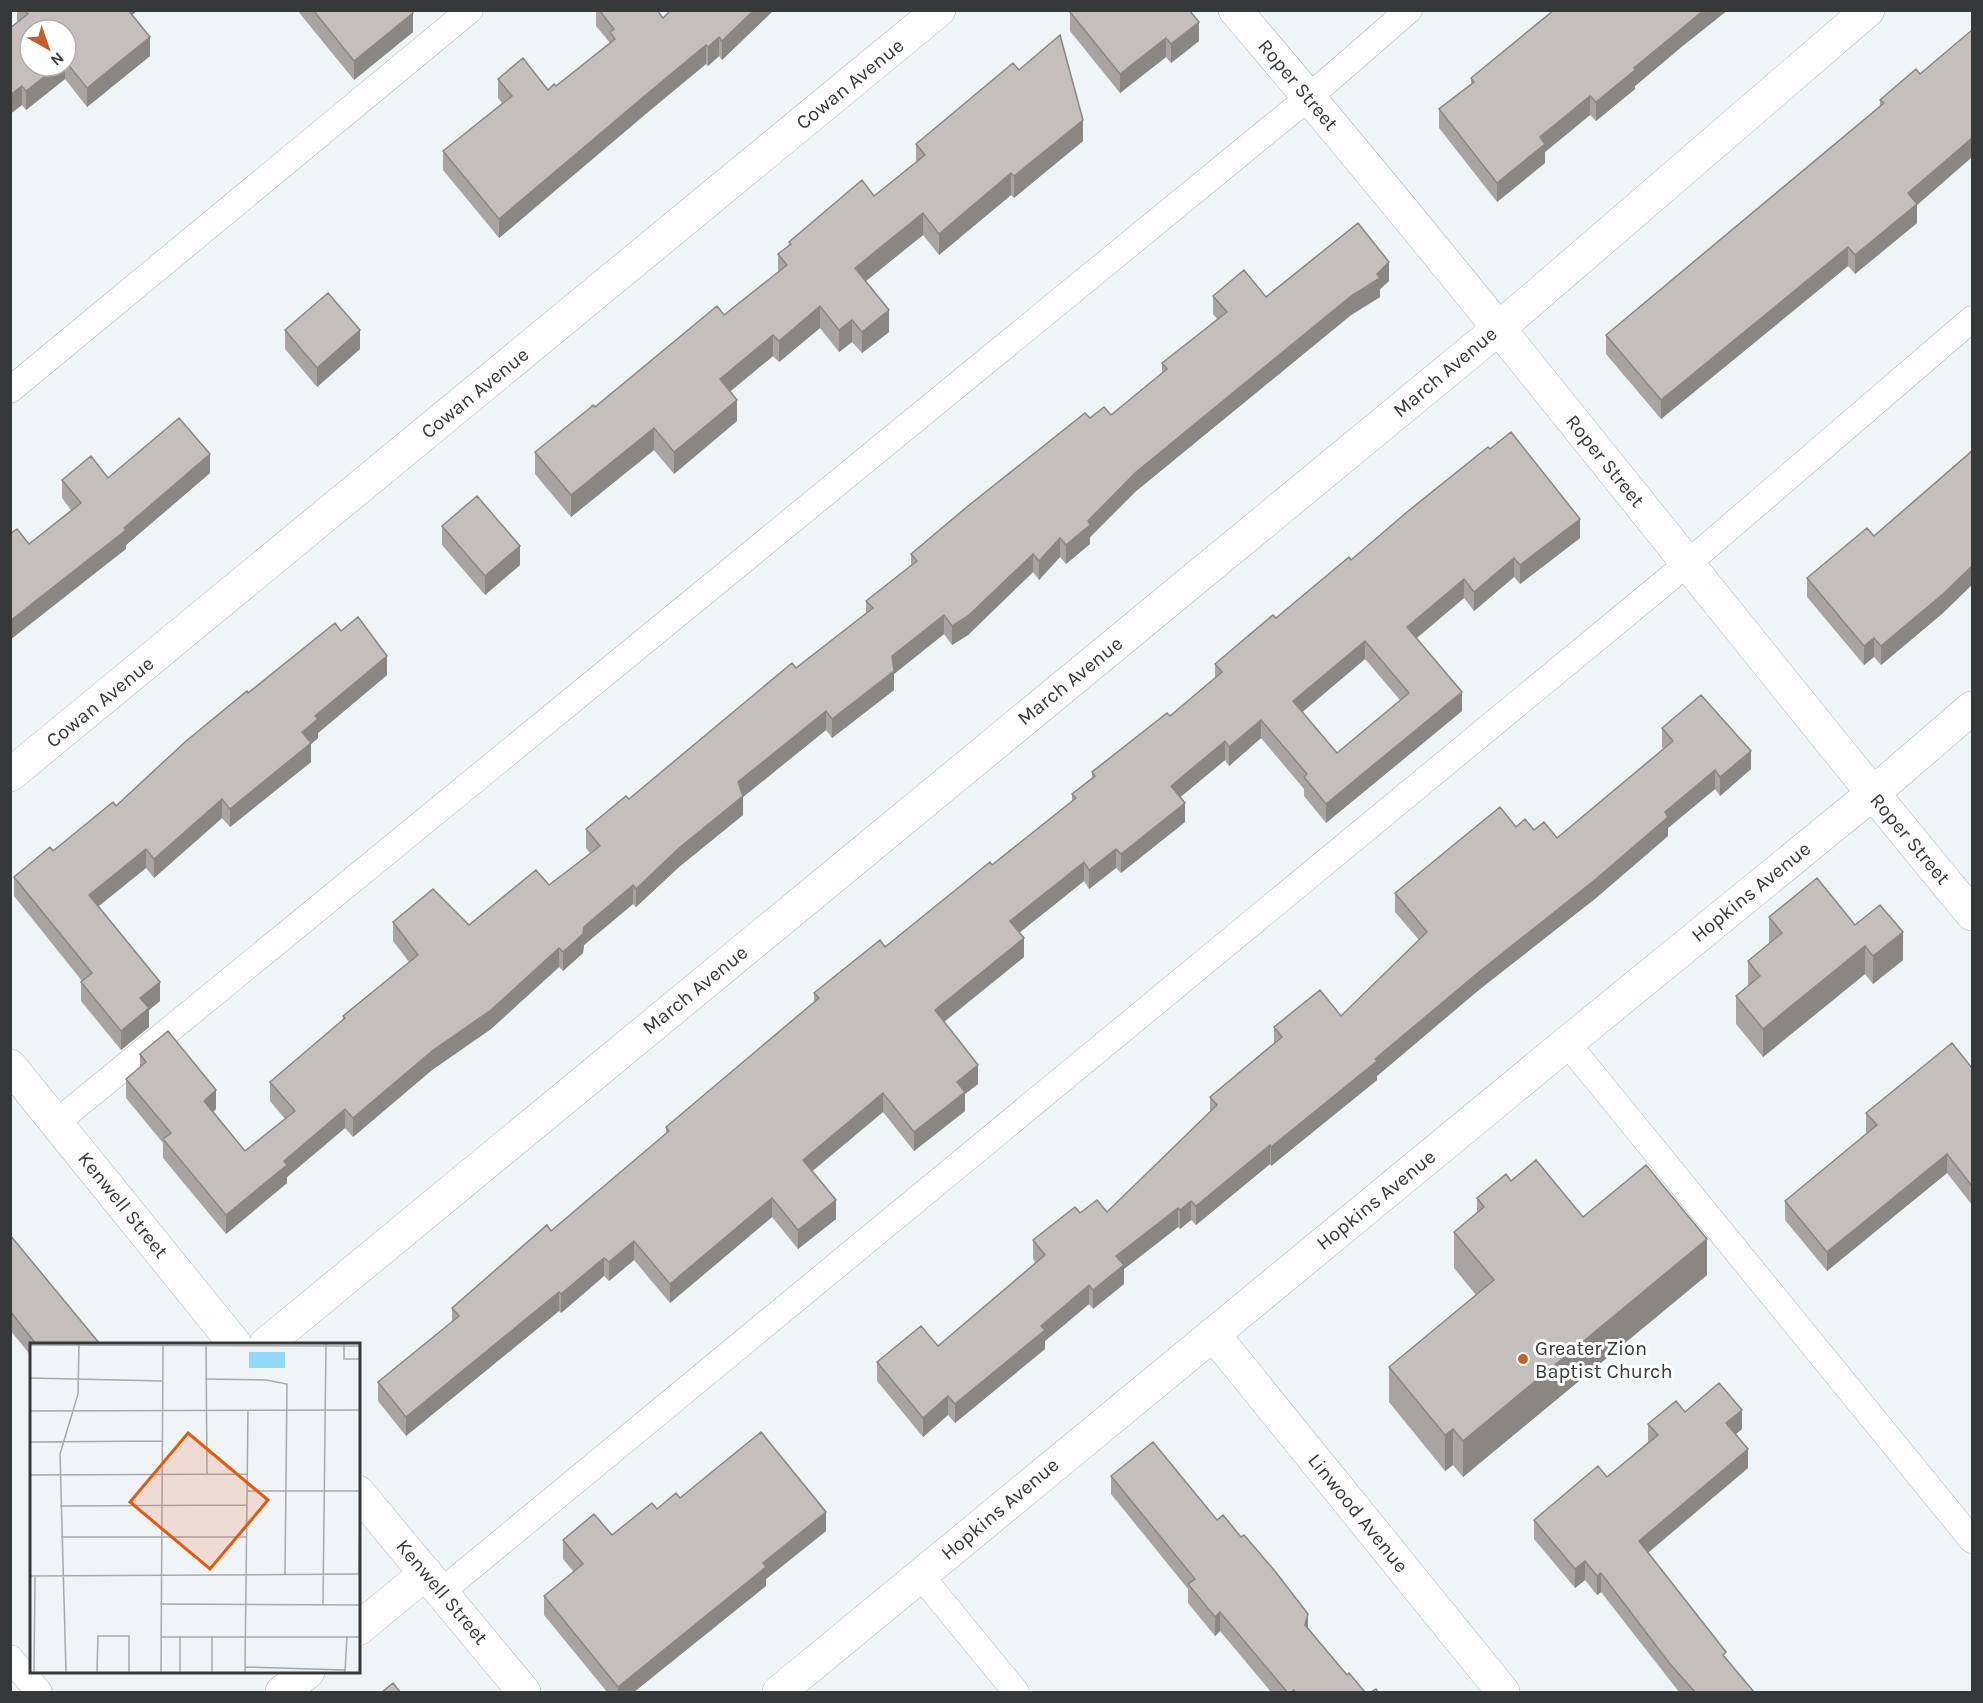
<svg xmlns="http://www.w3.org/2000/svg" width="1983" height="1703" font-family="Karla,sans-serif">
<rect width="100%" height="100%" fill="#eff4f7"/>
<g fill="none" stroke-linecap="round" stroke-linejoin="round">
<defs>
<path id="service" d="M10,390L470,10
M1567,1043L1972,1540
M57,1122L1309,97L1409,10
M921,1576L1016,1692
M442,1591L1688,563L1972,319
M10,1658L39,1692"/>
<path id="minor" d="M1235,10C1488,306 1724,615 1972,914
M10,775L939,10
M10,1066L235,1344
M1213,1334L1503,1692
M266,1344L1498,329L1868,10
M358,1492L524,1692
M358,1629L426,1573
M282,1692L308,1672
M779,1692L1567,1043L1872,794L1972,708"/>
</defs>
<use href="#service" stroke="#afb4b7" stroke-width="27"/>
<use href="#minor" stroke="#afb4b7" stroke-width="34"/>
<use href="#service" stroke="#fff" stroke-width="26"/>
<use href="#minor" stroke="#fff" stroke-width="33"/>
</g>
<path fill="#a9a4a3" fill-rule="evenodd" d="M17,10H138L132,15L150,56L87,107L65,79L26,110L22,105L10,114V28L18,22L17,21ZM66,30V66H30Z
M297,10H412L413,32L354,80Z
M596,10H657L663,18L774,10L722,60L719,56L708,66L706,64L654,107L499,238L443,170V151L502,103L498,98V79L548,90L556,86L610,43L596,26Z
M1070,12L1199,41L1171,63L1166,57L1120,93L1070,31Z
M1972,16V157L1917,205V223L1855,274L1848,266L1661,419L1606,354V335L1880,106V100L1920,74L1972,30Z
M1679,49L1635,86V89L1596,121L1590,115L1545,152V163L1497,202L1439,128V109L1471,84V78Z
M1083,141L1014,198L1011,195L939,255L923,235L865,281L889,332L862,353L852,342L839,352L820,328L779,362L773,356L730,391L737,421L674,474L654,450L571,517L535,474V452L595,407L724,315L778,272V254L789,245V242L874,196L916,162V144Z
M1389,281L1380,289V297L1351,315L1135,492L1090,537V544L1066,564L1060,557L1039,580L1033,572L968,635L952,645L944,634L894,674V690L832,738L826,730L743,797V815L679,867L636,907L633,904L584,945L583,953L563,971L559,967L491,1029L432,1070L353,1137L345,1128L287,1177V1183L226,1234L163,1158V1143L126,1098V1079L140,1067V1054L216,1109L213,1112L245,1151L285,1119L270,1101V1082L343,1020V1016L409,962L393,941V922L469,925L549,885L590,853L586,848V829L629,799L866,613V601L911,565V554L1090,418L1111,415L1162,373V363L1217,319L1213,314V296L1266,297Z
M285,330L360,349L317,387L285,349Z
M210,473L126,545V549L29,544L71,510L62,498V480Z
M442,526L520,565L485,595L442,545Z
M1874,536L1943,613L1881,665L1874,657L1864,665L1807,597V578Z
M1580,538L1520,584L1514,577L1474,611L1464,598L1417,638L1462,711L1326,823L1304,796V789L1261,738L1229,766L1225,760L1180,797L1185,822L1121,873L1116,868L1089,889L1084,881L1019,933L1024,957L944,1022L978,1084L965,1094V1111L914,1151L883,1112L812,1171L836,1219L798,1249L772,1217L670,1303L634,1260L609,1281L604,1276L561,1313L559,1311L406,1436L378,1401V1382L452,1322V1308L551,1231L666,1134V1127L814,1002V993L885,947L992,865L1072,801V794L1092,778V772L1170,716L1215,678V664L1276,618L1351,560ZM1365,659L1400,700L1337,753L1302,712Z
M341,631L387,675L318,733V738L311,744V762L230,827L222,818L154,878L146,868L98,906L160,1001L149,1010V1027L121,1050L81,1001V982L82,981L14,896V877L116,806L248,693Z
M1662,728L1751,769L1720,796L1715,789L1668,828V836L1596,898L1480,989L1377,1076V1080L1271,1166L1270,1164L1196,1225L1191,1220L1180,1229L1178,1227L1124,1269V1284L1093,1309L1089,1304L1045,1341V1349L955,1423L948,1415L923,1437L877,1381V1362L938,1346L1036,1263L1033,1259V1240L1080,1213L1107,1212L1210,1112V1097L1274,1043V1027L1341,1016L1419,940L1395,912V893L1516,827L1534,830L1557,838L1664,749L1662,747Z
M1769,917L1855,925L1903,960L1873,984L1865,974L1763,1057L1736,1024V996L1748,986V961L1769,944Z
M1972,1068V1205L1947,1173L1827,1271L1785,1220V1201L1867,1133L1866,1132V1113Z
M1511,1181L1583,1217L1707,1275L1463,1477L1453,1465L1445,1471L1389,1402V1367L1476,1295L1454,1268V1232L1477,1213V1198Z
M10,1235L100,1344H32V1357L10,1330Z
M1685,1412L1742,1429L1735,1435L1748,1468L1648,1553L1726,1659L1754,1692H1679L1601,1592L1597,1595L1585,1580L1575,1588L1534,1539V1520L1607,1477L1648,1442V1424Z
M1111,1476L1217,1520L1347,1675L1365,1692H1271L1220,1631L1215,1636L1188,1603V1589L1111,1494Z
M680,1498L826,1531L766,1579V1586L634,1692H607L544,1615V1596L574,1572L563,1559V1540L612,1535Z"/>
<path fill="#898684" d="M123,10H138L123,22Z
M754,10H774L722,60V41Z
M1704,10H1728L1679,49L1635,86V89L1596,121V102L1634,68Z
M413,13V32L354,80V61Z
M1199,22V41L1171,63V44Z
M150,37V56L87,107V88Z
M719,37V56L708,66V47Z
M1166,38V57L1120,93V74Z
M706,45V64L654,107L499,238V219L654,88Z
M58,66H65V79L26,110V91Z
M22,86V105L10,114V95Z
M1590,96V115L1545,152V163L1497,202V183L1540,137Z
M1083,120V141L1014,198V176Z
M1972,138V157L1917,205V223L1855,274V255L1908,193Z
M1011,173V195L939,255V234Z
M923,213V235L855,290V268Z
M1848,247V266L1661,419V400Z
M1389,262V281L1380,289V297L1351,315L1135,492L1090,537V544L1066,564V545L1088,521L1135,473L1377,274Z
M820,306V328L779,362V341Z
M889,310V332L862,353V332Z
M852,320V342L839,352V330Z
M360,330V349L317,387V368Z
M773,335V356L720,400V379Z
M737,400V421L674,474V452Z
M654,428V450L571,517V495Z
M210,454V473L126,545V549L10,640V621L124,528Z
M1580,519V538L1520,584V565Z
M1060,538V557L1039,580V561Z
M520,546V565L485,595V576Z
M1033,554V572L968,635L952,645V626Z
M1514,558V577L1474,611V592Z
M1972,566V585L1943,613L1881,665V646Z
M1464,579V598L1407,646V627Z
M944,615V634L894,674V690L832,738V719L892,656Z
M1874,638V657L1864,665V646Z
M1365,641V659L1293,720V701Z
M387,656V675L318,733V738L311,744V762L230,827V809L302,732L315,716Z
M1462,692V711L1326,823V804Z
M826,711V730L743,797V815L679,867L636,907V889L738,782Z
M1261,720V738L1229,766V747Z
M1225,741V760L1171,805V786Z
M1751,751V769L1720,796V777Z
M1715,770V789L1668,828V836L1596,898L1480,989L1377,1076V1080L1271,1166V1147Z
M222,799V818L154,878V859Z
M1185,803V822L1121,873V854Z
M146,849V868L89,914V895Z
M1116,849V868L1089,889V870Z
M1084,862V881L1010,940V921Z
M633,885V904L584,945L583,953L563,971V952L584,927Z
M1903,932V960L1873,984V956Z
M1024,938V957L935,1029V1010Z
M1865,946V974L1763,1057V1029Z
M559,948V967L491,1029L432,1070L353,1137V1118L432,1051Z
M160,982V1001L149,1010V1027L121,1050V1031L140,998Z
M978,1065V1084L965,1094V1111L914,1151V1132L957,1082Z
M216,1090V1109L204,1120V1101Z
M883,1093V1112L803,1179V1160Z
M345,1109V1128L287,1177V1183L226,1234V1215L284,1161Z
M1270,1145V1164L1196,1225V1206Z
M1947,1154V1173L1827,1271V1252Z
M772,1198V1217L670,1303V1284Z
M836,1200V1219L798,1249V1230Z
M1191,1201V1220L1180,1229V1210Z
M1178,1208V1227L1124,1269V1284L1093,1309V1290L1116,1256Z
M1707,1239V1275L1463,1477V1441Z
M634,1241V1260L609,1281V1262Z
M604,1258V1276L561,1313V1294Z
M1089,1285V1304L1045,1341V1349L955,1423V1404L1041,1326Z
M559,1292V1311L406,1436V1417Z
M948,1396V1415L923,1437V1418Z
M1742,1410V1429L1726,1442V1423Z
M1453,1429V1465L1445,1471V1435Z
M1748,1449V1468L1639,1560V1541Z
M826,1512V1531L766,1579V1586L634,1692H618V1687L763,1563Z
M1585,1561V1580L1575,1588V1569Z
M1601,1573V1592L1597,1595V1576Z
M1220,1612V1631L1215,1636V1617Z
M1308,1614V1633L1305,1625Z"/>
<path fill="#c4bfbd" stroke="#898684" stroke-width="1.5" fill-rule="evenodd" d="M24,10H128L150,37L87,88L66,62V30H30V66H58L26,91L22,86L10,95V28L28,14Z
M313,10H412L413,13L354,61Z
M599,10H657L663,18L671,10H754L722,41L719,37L708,47L706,45L654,88L499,219L443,151L512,96L498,79L523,58L548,90L554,84L556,86L615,39L610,32L614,29Z
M1072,10H1189L1199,22L1171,44L1166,38L1120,74L1070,12Z
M1554,10H1704L1634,68L1635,70L1596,102L1590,96L1540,137L1545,144L1497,183L1439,109L1474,82L1471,78Z
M1972,30V138L1908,193L1917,204L1855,255L1848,247L1661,400L1606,335L1884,103L1880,100L1916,69L1920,74Z
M1060,35L1083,120L1014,176L1011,173L939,234L923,213L855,268L889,310L862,332L852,320L839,330L820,306L779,341L773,335L720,379L737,400L674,452L654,428L571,495L535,452L590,408L593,405L595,407L717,306L724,315L787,265L778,254L791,244L789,242L862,180L874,196L925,155L916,144L1013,63L1019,70Z
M1358,223L1389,262L1377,274L1380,278L1351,296L1135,473L1088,521L1090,525L1066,545L1060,538L1039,561L1033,554L968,616L952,626L944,615L892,656L894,671L832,719L826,711L738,782L743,796L679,848L636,889L633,885L584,927L583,934L563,952L559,948L491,1010L432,1051L353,1118L345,1109L284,1161L287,1165L226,1215L163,1139L171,1133L126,1079L146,1062L140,1054L168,1031L216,1090L204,1101L245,1151L295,1111L270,1082L345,1018L343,1016L418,955L393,922L433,889L469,925L536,870L549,885L600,846L586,829L626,796L629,799L792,663L796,668L873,608L866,601L917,561L911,554L968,506L1085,413L1090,418L1104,407L1111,415L1167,369L1162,363L1227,312L1213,296L1244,270L1266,297Z
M328,293L360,330L317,368L285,330Z
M179,418L210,454L124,528L126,530L10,621V534L17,529L29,544L81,503L62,480L91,456L108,478Z
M1511,432L1580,519L1520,565L1514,558L1474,592L1464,579L1407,627L1462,692L1326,804L1304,777L1307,774L1261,720L1229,747L1225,741L1171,786L1185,803L1121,854L1116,849L1089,870L1084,862L1010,921L1024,938L935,1010L978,1065L957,1082L965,1092L914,1132L883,1093L803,1160L836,1200L798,1230L772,1198L670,1284L634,1241L609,1262L604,1258L561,1294L559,1292L406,1417L378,1382L459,1316L452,1308L547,1225L551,1231L669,1131L666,1127L819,998L814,993L880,940L885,947L990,862L992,865L1076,798L1072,794L1095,776L1092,772L1167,713L1170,716L1222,672L1215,664L1273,615L1276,618L1349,557L1351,560L1407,512L1488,447L1490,449ZM1365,641L1409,693L1337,753L1293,701Z
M1972,451V566L1943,594L1881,646L1874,638L1864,646L1807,578L1867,528L1874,536Z
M477,496L520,546L485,576L442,526Z
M358,617L387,656L315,716L318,719L302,732L311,743L230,809L222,799L154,859L146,849L89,895L160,982L140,998L149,1008L121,1031L81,982L92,973L14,877L50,847L53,851L113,802L116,806L185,742L247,691L248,693L335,623L341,631Z
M1701,695L1751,751L1720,777L1715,770L1665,812L1668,817L1596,879L1480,971L1375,1059L1377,1061L1271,1147L1270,1145L1196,1206L1191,1201L1180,1210L1178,1208L1116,1256L1124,1265L1093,1290L1089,1285L1041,1326L1045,1330L955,1404L948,1396L923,1418L877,1362L921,1326L938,1346L1045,1255L1033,1240L1075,1207L1080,1213L1097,1200L1107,1212L1217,1105L1210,1097L1282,1037L1274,1027L1320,990L1341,1016L1427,932L1395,893L1500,807L1516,827L1525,819L1534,830L1544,822L1557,838L1673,741L1662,728Z
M1817,878L1855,925L1880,905L1903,932L1873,956L1865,946L1763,1029L1736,996L1760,976L1748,961L1782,933L1769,917Z
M1952,1043L1972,1068V1186L1947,1154L1827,1252L1785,1201L1877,1125L1866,1113Z
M1536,1160L1583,1217L1646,1165L1707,1239L1463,1441L1453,1429L1445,1435L1389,1367L1494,1280L1454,1232L1484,1207L1477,1198L1506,1174L1511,1181Z
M10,1235L100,1344H36L10,1311Z
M1719,1383L1742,1410L1726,1423L1748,1449L1639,1541L1726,1652L1723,1655L1754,1692H1695L1670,1664L1601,1573L1597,1576L1585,1561L1575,1569L1534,1520L1598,1466L1607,1477L1658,1435L1648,1424L1676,1401L1685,1412Z
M761,1432L826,1512L763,1563L766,1567L618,1687L544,1596L583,1564L563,1540L594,1514L612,1535L652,1503L657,1509L676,1493L680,1498Z
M1153,1442L1217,1520L1223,1515L1241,1537L1244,1535L1274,1570L1308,1614L1305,1625L1347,1675L1349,1673L1365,1692H1295L1294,1690L1291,1692H1287L1220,1612L1215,1617L1188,1584L1195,1579L1111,1476Z
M393,1683L400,1692H382Z
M1376,1689L1378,1692H1371Z"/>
<circle fill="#c45f2b" stroke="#fff" stroke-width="2" cx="1523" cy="1359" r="6"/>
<g text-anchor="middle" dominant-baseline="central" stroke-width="6" stroke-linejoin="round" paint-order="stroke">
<g font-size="20" fill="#363839" stroke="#fff">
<text transform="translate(850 84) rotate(-39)">Cowan Avenue</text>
<text transform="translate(1298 85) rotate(50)">Roper Street</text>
<text transform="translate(1445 372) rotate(-40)">March Avenue</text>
<text transform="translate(475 393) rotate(-39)">Cowan Avenue</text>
<text transform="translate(1605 461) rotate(51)">Roper Street</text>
<text transform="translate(1070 681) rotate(-39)">March Avenue</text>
<text transform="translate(100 702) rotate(-39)">Cowan Avenue</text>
<text transform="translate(1910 839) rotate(50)">Roper Street</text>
<text transform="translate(1751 892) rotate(-39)">Hopkins Avenue</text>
<text transform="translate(695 990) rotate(-39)">March Avenue</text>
<text transform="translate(1376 1200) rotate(-39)">Hopkins Avenue</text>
<text transform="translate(123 1205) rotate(51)">Kenwell Street</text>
<text transform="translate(1000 1509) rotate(-40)">Hopkins Avenue</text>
<text transform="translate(1358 1513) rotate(51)">Linwood Avenue</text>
<text transform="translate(442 1592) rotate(50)">Kenwell Street</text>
</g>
<g font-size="20" fill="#363839" stroke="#fff" text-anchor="start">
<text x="1535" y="1348">Greater Zion<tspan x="1535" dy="23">Baptist Church</tspan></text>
</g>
</g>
<g transform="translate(30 1343)">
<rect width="330" height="330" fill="#eff4f7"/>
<path d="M219,9H255V25H219Z" fill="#93d7f9"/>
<path fill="none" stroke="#a5a9ab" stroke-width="1.5" d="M314,1V16H330M0,2L330,3M176,2L177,131M0,35L133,38M175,36L236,37L257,41L255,231M0,68L330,67M0,99L132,98M0,132L217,131M217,148H330M30,163L217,162M31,194H216M329,231L330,175M0,233L330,231M130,261L330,262M293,261L296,1M150,293V329M131,294H330M215,324L315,327M4,329L5,234M36,329L30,111L48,51L49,1M67,329L68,293H99V329M131,329L133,2M182,329V293M215,329L218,67M315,329L317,293"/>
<path fill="#e8590c" fill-opacity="0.15" stroke="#e8590c" stroke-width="3" d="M158,90L238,157L180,226L100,159Z"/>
<rect width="330" height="330" fill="none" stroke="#363839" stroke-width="3"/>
</g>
<rect width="1983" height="1703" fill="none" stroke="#363839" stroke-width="24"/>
<g transform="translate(48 48) rotate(140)"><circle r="28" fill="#ffffff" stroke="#afafb0" stroke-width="1.5"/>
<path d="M0-4.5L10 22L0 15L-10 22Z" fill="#c45f2b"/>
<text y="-9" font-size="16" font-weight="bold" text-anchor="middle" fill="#363839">N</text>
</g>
</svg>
